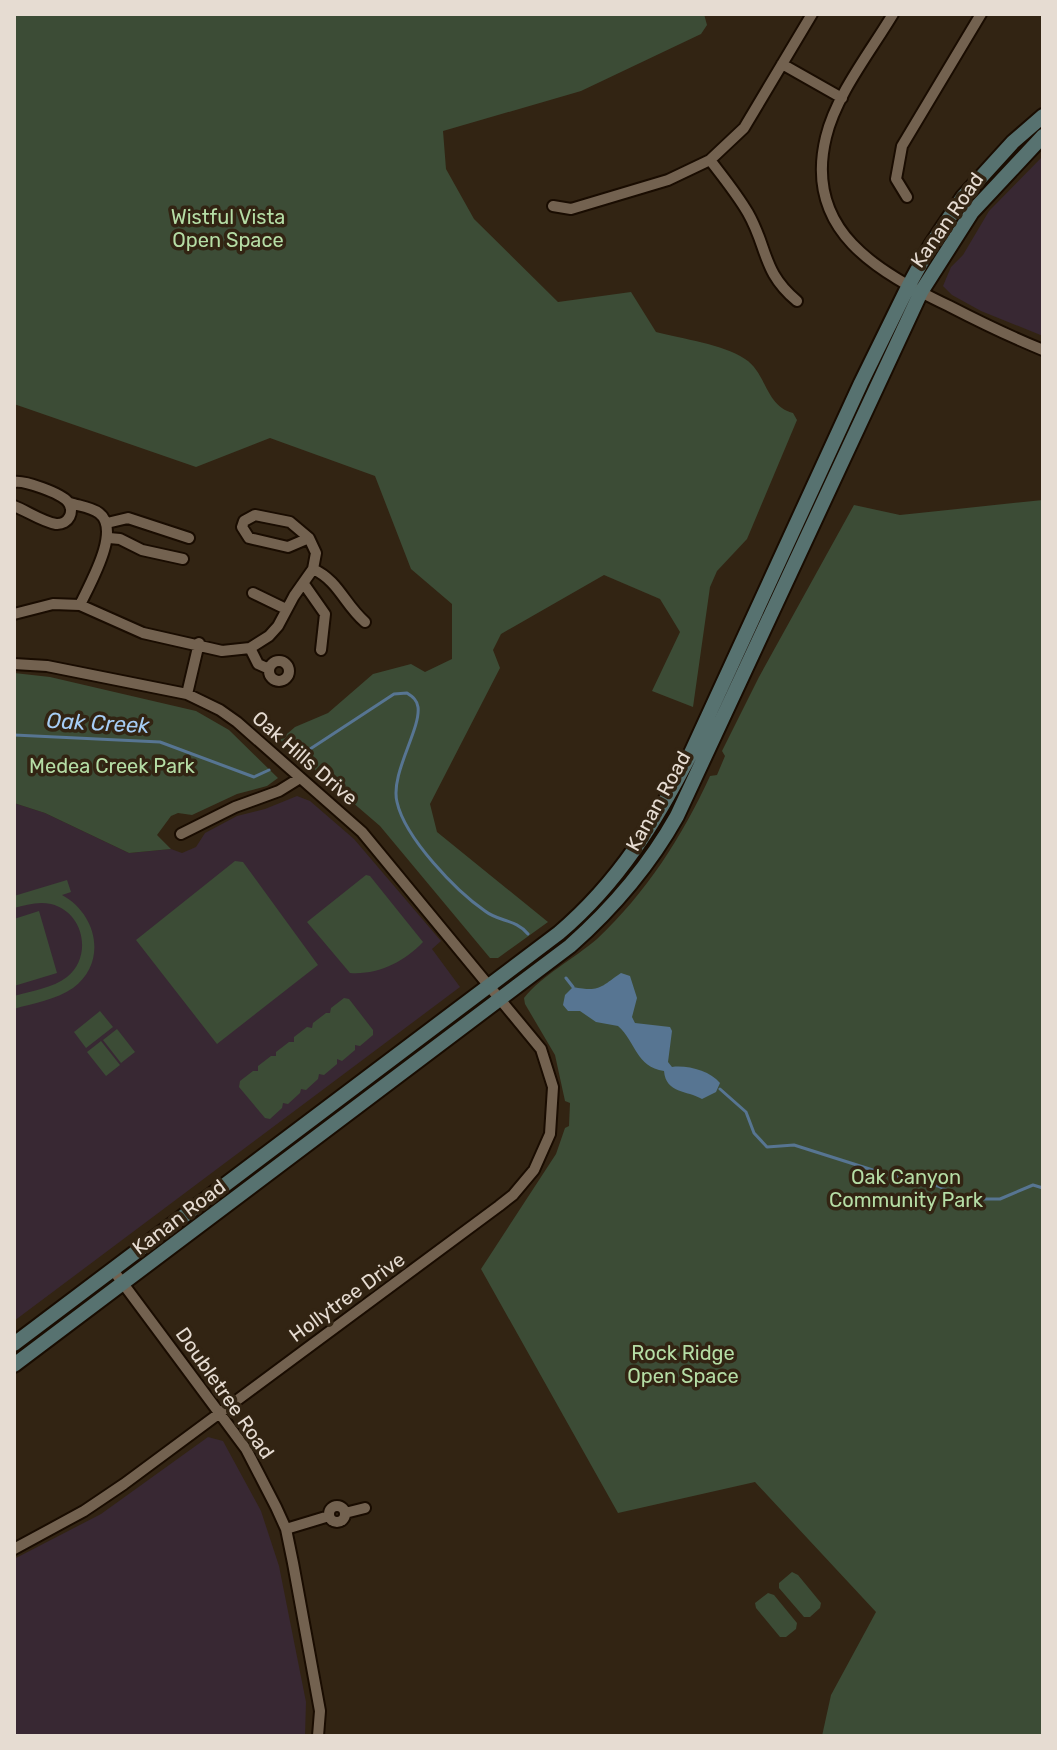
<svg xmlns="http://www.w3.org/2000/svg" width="1057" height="1750" font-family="Rubik,sans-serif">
<rect width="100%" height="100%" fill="#322413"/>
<path fill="#382833" d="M1043,156V336L981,311L952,295L943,286L951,267L963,255L989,211Z
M297,796L310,801L354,839L441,941L432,949L460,987L14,1321V803L45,813L129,853L171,849L182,853L196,847L205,833L237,816L265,809Z
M208,1437L223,1441L261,1511L279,1566L306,1702L305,1736H14V1559L101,1514Z"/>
<path fill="#3c4c36" d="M14,14H704L707,25L701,34L581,91L443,131L446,169L474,219L558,302L631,292L656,332C682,339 723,344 745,359C767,373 765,406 793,413L797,420L747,539L717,571L710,587L693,707L652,691L680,632L660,599L604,575L501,634L493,650L500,668L430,804L437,832L548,922L498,958H490L380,826L280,740L295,727L328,713L373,674L411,664L425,672L452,659V604L411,569L375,476L270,438L196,467L14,404Z
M1043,500V1736H822L831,1695L876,1612L755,1482L618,1513L481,1269L556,1154L565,1128L569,1126L570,1103L565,1101L555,1055L525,1004L524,998C541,976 575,958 597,939C646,893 682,837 710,776L717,775L725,756L722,751L759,677L854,505L900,515Z
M14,673L50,677L196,711L229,730L278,778L267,786L237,794L192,815L178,813L171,816L157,835L171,849L129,853L45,813L14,803Z
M235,861L243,862L318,965L217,1044L136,940Z
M366,875L370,876L423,942C404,962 378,975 350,973L307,922Z
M67,880L71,892L62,895C97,914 108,962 73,988C56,1000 33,1003 14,1009V996C31,991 53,988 67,977C93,956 84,912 51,904C38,901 26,905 14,908V896Z
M39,911L57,973L14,986V919Z
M344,998L349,999L373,1030V1035L360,1046L355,1045V1050L342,1061L337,1059V1064L324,1075L319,1074L318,1079L306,1090L301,1089L300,1093L288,1104L283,1103L282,1108L270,1119L265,1118L239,1087L240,1081L253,1071H258V1066L271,1056H276V1052L289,1042H294V1037L307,1027L312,1028L313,1023L326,1013H330L331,1008Z
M100,1011L113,1027L86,1048L74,1032Z
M117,1029L135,1052L121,1063L103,1040Z
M101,1041L120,1065L106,1076L87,1052Z
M792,1572L798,1575L821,1603L820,1608L810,1617H804L779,1588V1583Z
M768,1593L774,1595L797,1623L796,1629L786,1637H780L756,1608L755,1603Z"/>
<path fill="#577592" d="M621,973L630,976L637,998L632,1017L635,1023L670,1027L672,1031L668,1062L672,1067C688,1065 710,1071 720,1083L716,1092L702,1099C687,1090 666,1094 664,1071C636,1067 636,1042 618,1026L596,1022L580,1011H568L563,1005L565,995L573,987C600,992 599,988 621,973Z"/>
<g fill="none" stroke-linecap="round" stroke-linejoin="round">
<path stroke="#577592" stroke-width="3" d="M14,735L160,742L254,777L269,770
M304,753L394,694L407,693C413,697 417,700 418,707C421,729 390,774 397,802C405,838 456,891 485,911C499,922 516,919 528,934
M566,978L573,987
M720,1089L746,1112L754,1133L767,1147L794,1145L879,1172L938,1186L965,1199H1000L1033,1185L1043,1188"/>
<defs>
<path id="street" d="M893,14C871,51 836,95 826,137C803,231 878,272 949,306C980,322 1011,337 1043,350
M782,64L842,98
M710,160C723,177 737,194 748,213C768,248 762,272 797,301
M907,197L896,179L902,146L981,14
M553,206L571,209L668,180L710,160L744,128L812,14
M14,482C24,480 61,493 68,502C75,511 69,525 56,524C43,522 27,511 14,506
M70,503C79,506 91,507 99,513C122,530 89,585 80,605
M255,515L290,522L309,538L288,547L249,538L242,527L244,521Z
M107,523L128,518L189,538
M109,538L120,539L142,550L183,559
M313,569C339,581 344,604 365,622
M304,584L325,614L321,650
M253,593L286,609
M14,614L53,604L80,605L143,633L222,651L250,648L269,636L278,626L294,596L313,569L316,553L309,538
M250,648L258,664L269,669
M269 671a10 10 0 1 1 20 0a10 10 0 1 1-20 0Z
M14,664L47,666L187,694L220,710L237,722L362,832L541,1049L553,1087L550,1134L534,1170L513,1195L499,1206L124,1484L84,1511L14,1549
M187,694L199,643
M181,834L235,807L279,791L300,778
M113,1270L246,1449L276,1507L286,1529L293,1563L320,1711L318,1736
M329 1514a8 8 0 1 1 16 0a8 8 0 1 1-16 0Z
M345,1513L365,1508
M286,1529L329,1516"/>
<path id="secondary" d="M14,1344L559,933C619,882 657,820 692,751L861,383L909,285L931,245L963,197L1013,142L1043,116
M14,1365L570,946C613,908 649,866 677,816L921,292L972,212L1043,136"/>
</defs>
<use href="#street" stroke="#190c01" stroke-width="14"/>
<use href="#secondary" stroke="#190c01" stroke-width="18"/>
<use href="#street" stroke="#736250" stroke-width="10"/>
<use href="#secondary" stroke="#577270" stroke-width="14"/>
</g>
<g text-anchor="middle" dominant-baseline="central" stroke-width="7" stroke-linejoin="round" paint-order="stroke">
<g font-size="20" fill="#b5dda5" stroke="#322413">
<text x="228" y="217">Wistful Vista<tspan x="228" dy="23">Open Space</tspan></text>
<text x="112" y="766">Medea Creek Park</text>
<text x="906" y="1177">Oak Canyon<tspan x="906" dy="23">Community Park</tspan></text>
<text x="683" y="1353">Rock Ridge<tspan x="683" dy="23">Open Space</tspan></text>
</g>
<g font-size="20" fill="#e6dcd2" stroke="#322413">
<text transform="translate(947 220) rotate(-55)">Kanan Road</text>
<text transform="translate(305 758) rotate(41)">Oak Hills Drive</text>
<text transform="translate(658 801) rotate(-61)">Kanan Road</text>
<text transform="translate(179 1217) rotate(-37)">Kanan Road</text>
<text transform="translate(347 1297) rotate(-36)">Hollytree Drive</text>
<text transform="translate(225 1393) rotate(55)">Doubletree Road</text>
</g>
<g font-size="22" font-style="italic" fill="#a6cdf5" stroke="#322413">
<text transform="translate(98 723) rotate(3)">Oak Creek</text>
</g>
</g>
<rect width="1057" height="1750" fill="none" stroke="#e6dcd2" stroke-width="32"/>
</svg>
